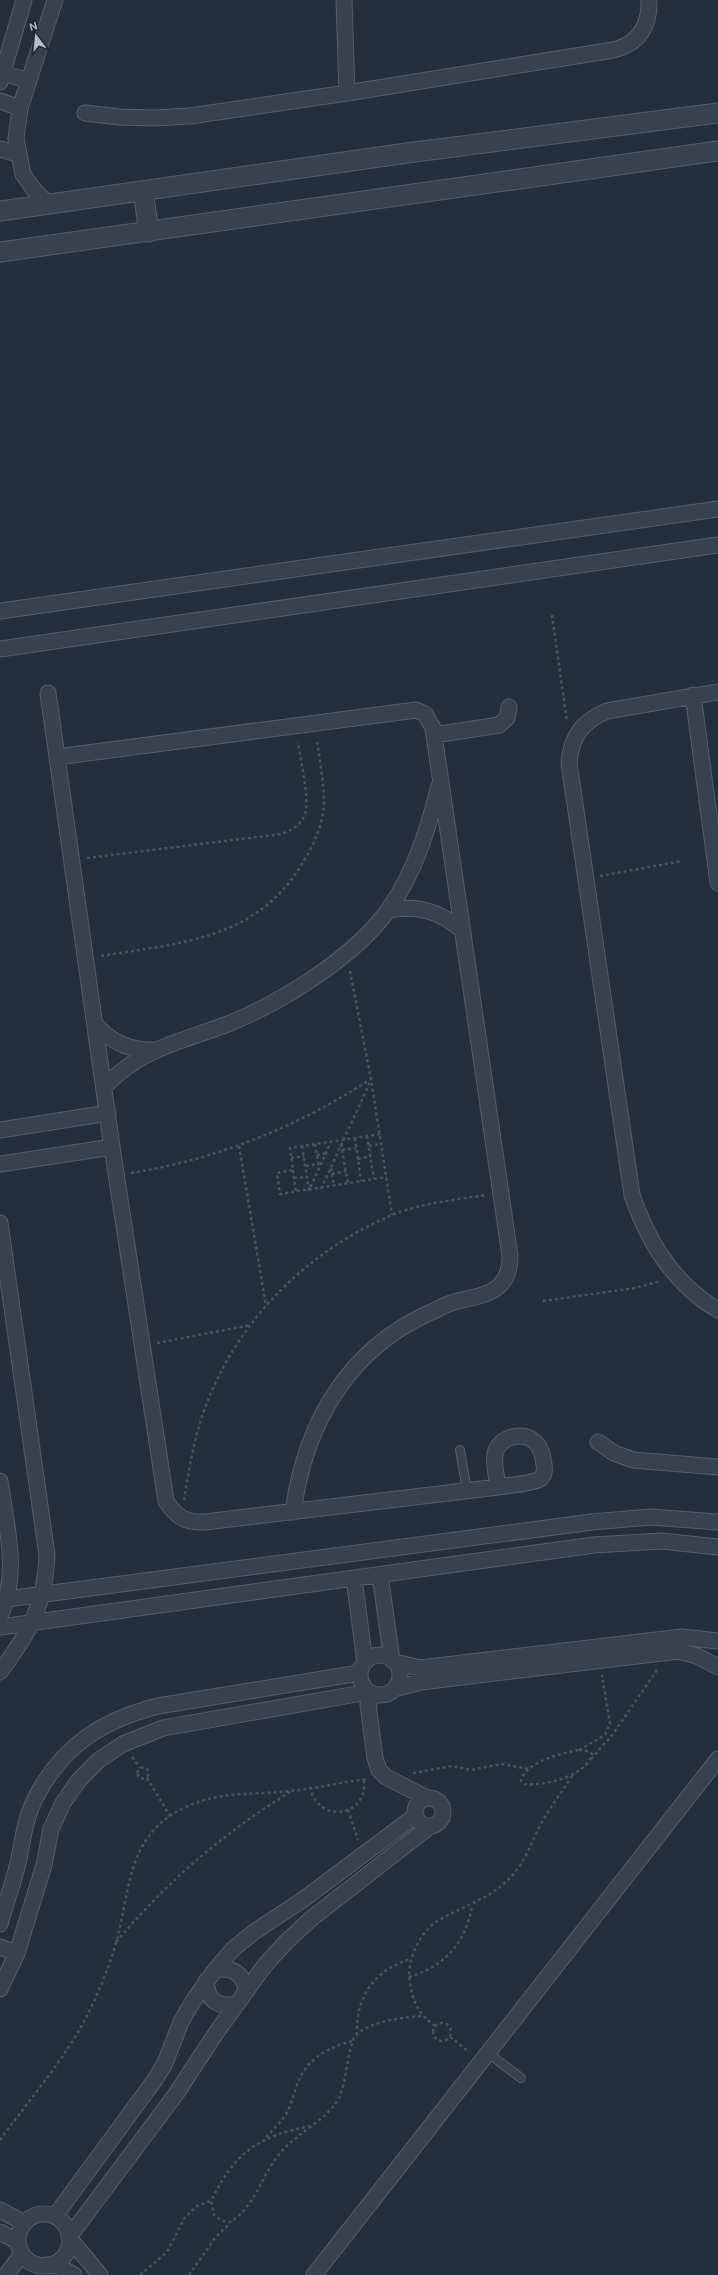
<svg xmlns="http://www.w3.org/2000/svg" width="718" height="2275" font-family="Ubuntu,sans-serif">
<rect width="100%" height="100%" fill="#242f3e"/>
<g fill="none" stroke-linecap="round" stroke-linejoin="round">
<defs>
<path id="service" d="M460,1450L467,1490
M488,2053L521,2078"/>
<path id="minor" d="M344,0L347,93
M3,73L29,81
M0,82L24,0
M0,101L20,108
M85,113L119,117L154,118L190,116L347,93L613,50C639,44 650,26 649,0
M0,149L17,154
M48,204L34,190L23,174L16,139L20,108L55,0
M0,611L718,509
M0,649L718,545
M718,692L607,711C583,721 571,736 569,763L632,1195C648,1242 675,1285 718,1310
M48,693L112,1147L166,1501C176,1517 186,1523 205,1522L498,1487C508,1485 532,1484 540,1479C545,1475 545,1470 544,1465C543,1457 542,1449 535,1442C524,1431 503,1436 496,1450C492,1461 497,1476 498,1487
M693,695L718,883
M434,735L499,725L507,718L509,707
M57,757L416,710L425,714L433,728L510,1256C510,1267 508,1278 499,1286C488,1297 465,1298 451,1303C443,1306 436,1310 429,1313C346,1351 305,1425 293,1512
M388,910C418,905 440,911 463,931
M97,1026C113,1043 129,1050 153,1050
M105,1086C142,1048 180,1042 228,1024C282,1002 355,957 389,909C415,872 428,829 439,786
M0,1130L108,1113
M0,1164L112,1147
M0,1223L47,1555C45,1605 30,1632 0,1672
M598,1442L614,1453L633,1460L718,1467
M0,1481C6,1524 20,1574 0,1616
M380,1575L392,1660
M354,1579L365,1662
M7,1599L592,1522L651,1517L718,1522
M0,1627L594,1545L662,1541L718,1547
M360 1675a20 20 0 1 1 40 0a20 20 0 1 1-40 0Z
M395,1662L420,1668L682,1637L718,1641
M394,1689L421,1682L679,1651L697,1656L718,1667
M374,1694L368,1704L375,1758L379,1770L386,1777L427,1798
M415 1812a14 14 0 1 1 28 0a14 14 0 1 1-28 0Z
M0,1924C6,1902 14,1881 19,1859C23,1837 26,1815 37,1795C64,1744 104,1720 158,1706L359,1673
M0,1947L17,1953
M215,1970C233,1966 244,1974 246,1992
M206,1981C207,2001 219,2009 238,2003
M0,1989L17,1953L44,1865L51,1829L63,1803L79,1780L99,1760L123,1744L163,1728L368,1692
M0,2210L24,2223
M18 2240a26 26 0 1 1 52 0a26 26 0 1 1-52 0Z
M55,2216L154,2081L165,2063L181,2022L193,2001L215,1970L233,1949L254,1932L301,1901L415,1816
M0,2232L18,2242
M69,2237L176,2094L216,2033L265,1965L287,1941L312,1918L429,1827
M70,2239L100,2275
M47,2265L58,2266L74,2275
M6,2275L22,2254
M314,2275L718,1759"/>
<path id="tertiary" d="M143,191L149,232
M0,211L407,153L718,113
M0,252L718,151"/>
</defs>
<use href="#service" stroke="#565f6c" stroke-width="10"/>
<use href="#minor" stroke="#565f6c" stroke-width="17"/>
<use href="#tertiary" stroke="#565f6c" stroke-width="21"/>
<path stroke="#44595c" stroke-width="2.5" stroke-dasharray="3 3" stroke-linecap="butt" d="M552,615L567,722
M87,858L282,834C292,830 301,825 305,814C310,799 300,759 298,742
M600,876L682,861
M101,956C180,943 256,940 302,864C314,845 323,825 324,802C324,781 319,759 317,739
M350,971L371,1079L392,1215
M380,1134L290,1148L293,1170L277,1173L280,1194L387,1177
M367,1136L374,1179
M355,1138L361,1181
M315,1144L319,1167
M341,1144L348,1184
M239,1146L266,1306
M302,1146L309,1190L331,1142
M369,1146L381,1144
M342,1150L356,1148
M317,1155L326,1153
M291,1158L304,1156
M358,1159L371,1156
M306,1166L319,1164
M331,1168L334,1186
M293,1170L296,1192
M131,1173C218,1159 297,1127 371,1079
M332,1174L346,1171
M294,1178L307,1177
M321,1189L371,1080
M543,1301L635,1288L661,1281
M157,1343L251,1325
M184,1500C189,1469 194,1438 205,1408C236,1322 307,1251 392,1215C421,1203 455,1200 486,1195
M579,1750L588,1751L592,1754C587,1776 545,1786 525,1784L521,1781C525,1762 562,1753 579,1750Z
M579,1750L605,1735L610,1724L602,1675
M132,1757L140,1768
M591,1759L613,1734L657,1670
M137.5 1773a5.5 5.5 0 1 1 11 0a5.5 5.5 0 1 1-11 0Z
M413,1773L452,1766L471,1770L501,1764L529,1769
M147,1778L170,1816
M310,1787C318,1825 368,1817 364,1780
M348,1810L358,1840
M116,1942C168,1881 222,1834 290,1792
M409,1977C444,1967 466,1943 472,1906
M433 2032a9 9 0 1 1 18 0a9 9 0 1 1-18 0Z
M435,2026C419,2014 413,2003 410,1983C406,1960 420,1930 441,1919C469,1903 494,1898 515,1872C527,1858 532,1840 541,1824C551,1806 563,1790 574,1773
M357,2035C355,1997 375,1969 411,1959
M450,2037L469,2052
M311,2126C258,2136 235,2152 211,2201L214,2215L222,2221L230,2222C257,2205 261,2175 281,2152C298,2132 326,2121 339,2098C347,2081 348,2042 357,2034C375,2020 400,2018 421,2016
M266,2137C273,2130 280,2123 286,2114C292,2104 294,2091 299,2080C308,2058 330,2047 352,2041
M0,2140C27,2103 58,2067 81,2027C95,2001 108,1971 116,1943C131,1889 126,1833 188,1806C220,1791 256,1795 289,1791C315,1789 341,1782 367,1779
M140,2275L167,2252L185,2217L197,2206L211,2201
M189,2275L215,2238L230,2223"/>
<use href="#service" stroke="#38414e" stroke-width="8"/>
<use href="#minor" stroke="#38414e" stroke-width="15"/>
<use href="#tertiary" stroke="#38414e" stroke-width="19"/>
</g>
<g transform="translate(36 36) rotate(344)" stroke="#1d2633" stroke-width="3" paint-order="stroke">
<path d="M0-3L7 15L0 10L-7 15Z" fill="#b4bcc9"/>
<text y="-6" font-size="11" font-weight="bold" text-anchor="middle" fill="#b4bcc9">N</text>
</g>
</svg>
